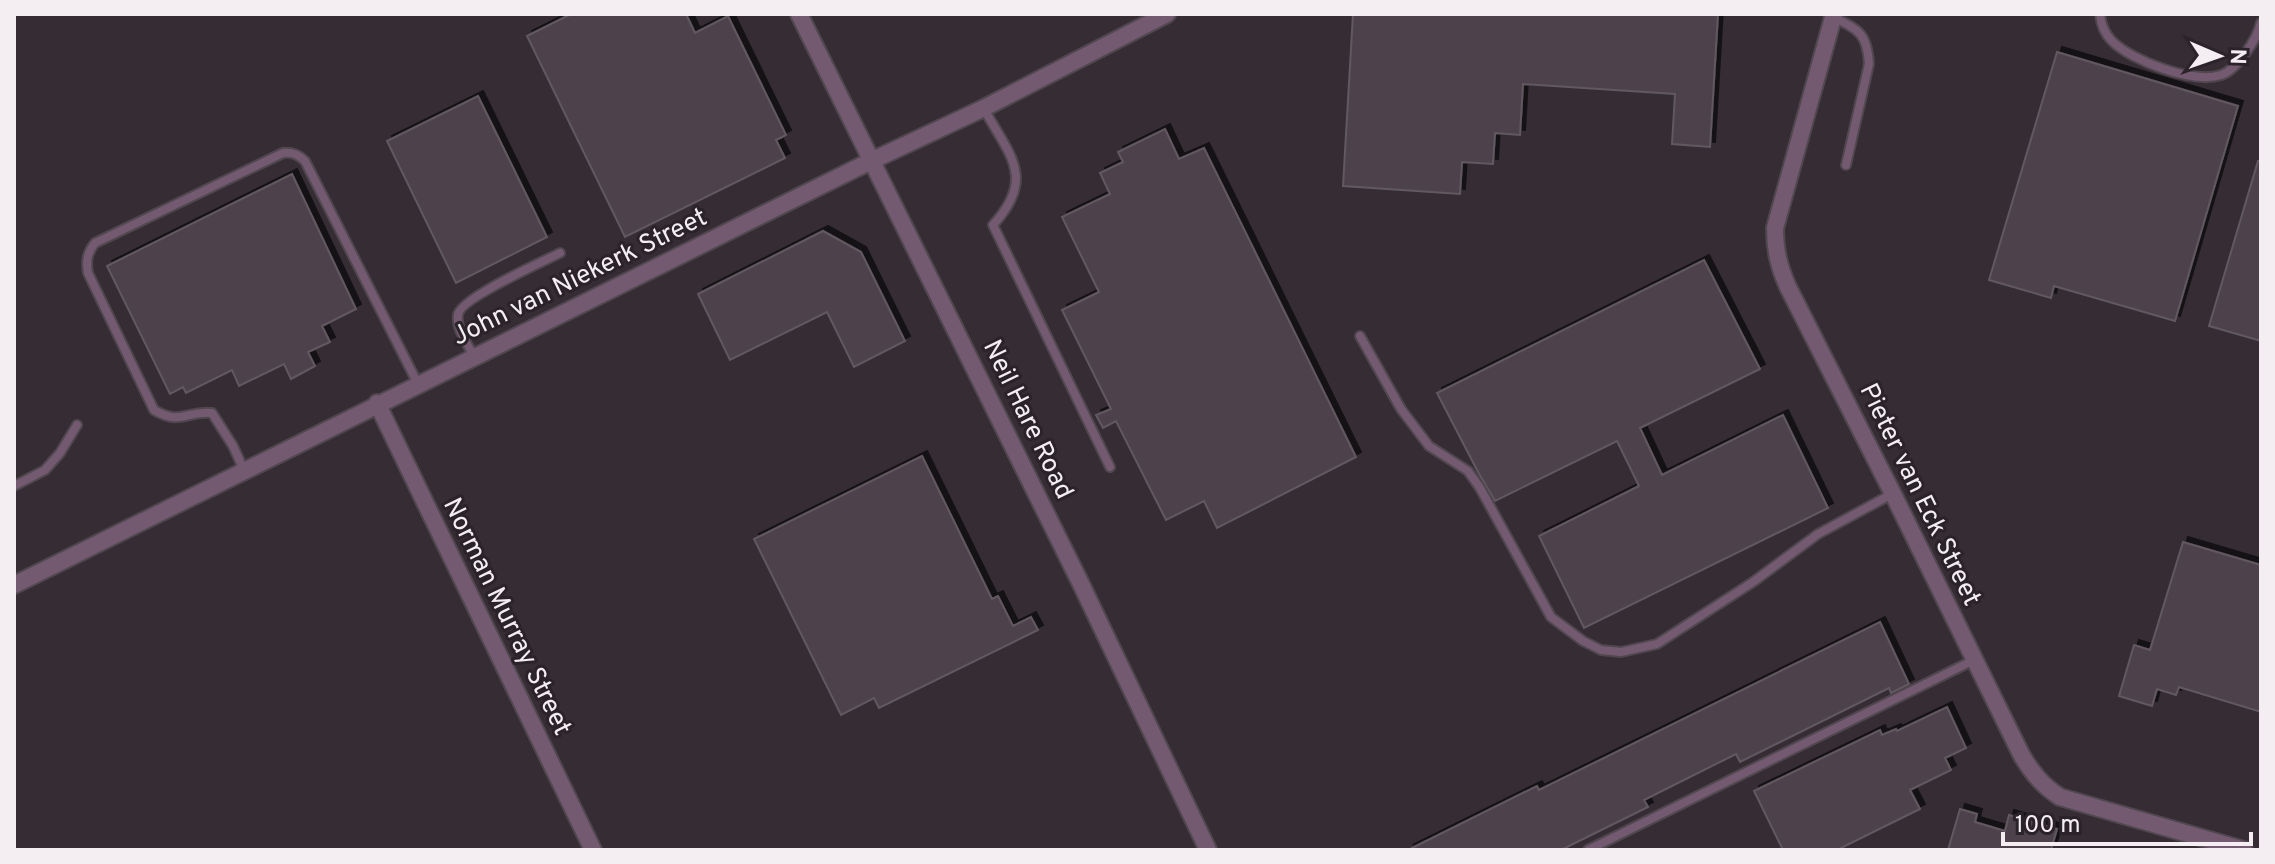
<svg xmlns="http://www.w3.org/2000/svg" width="2275" height="864" font-family="Overpass,sans-serif">
<defs>
<filter id="shadow"><feDropShadow dx="5" dy="-5" stdDeviation="0" flood-color="#0009"/></filter>
</defs>
<rect width="100%" height="100%" fill="#352c34"/>
<path fill="#4d434c" stroke="#625861" stroke-width="2" filter="url(#shadow)" d="M571,14H686L695,33L728,16L786,135L776,140L785,158L625,237L527,36Z
M1353,14H1718L1710,147L1672,144L1675,94L1523,84L1520,135L1495,133L1493,164L1462,162L1460,194L1343,186Z
M2057,52L2238,106L2175,321L2054,286L2051,298L1989,280Z
M478,96L547,237L456,283L387,141Z
M1165,129L1179,159L1204,148L1356,457L1217,528L1204,501L1166,520L1116,421L1103,428L1096,415L1111,409L1062,310L1099,292L1062,217L1110,194L1100,173L1123,162L1118,152Z
M2258,161H2261V341L2209,326Z
M292,174L356,309L322,326L330,342L308,352L315,366L291,379L284,364L239,386L232,370L186,393L183,387L170,394L107,266Z
M823,231L861,252L905,341L854,367L827,312L730,360L698,294Z
M1704,260L1760,369L1640,428L1662,475L1783,415L1828,508L1584,628L1539,536L1639,486L1617,441L1495,501L1478,472L1437,393Z
M922,456L992,599L998,596L1013,626L1031,617L1038,630L879,708L874,698L841,715L754,539Z
M2183,542L2261,565V712L2179,687L2176,695L2157,689L2152,706L2119,696L2134,645L2150,650Z
M1880,622L1909,684L1891,693L1889,688L1740,762L1736,754L1644,800L1648,807L1561,850H1408L1537,786L1539,790Z
M1947,707L1966,748L1945,758L1951,770L1910,790L1920,809L1837,850H1783L1754,791L1880,730L1882,735L1896,729L1897,731Z
M1960,809L1977,814L1975,822L2005,831L2009,815L2057,829L2051,850H1948Z"/>
<g fill="none" stroke-linecap="round" stroke-linejoin="round">
<defs>
<path id="lane" d="M2100,14C2101,25 2104,33 2112,41C2132,61 2193,84 2221,75C2237,70 2257,39 2261,23
M1833,17C1859,30 1867,33 1869,64L1846,165
M984,109C1010,156 1036,178 993,225L1110,467
M1360,336L1401,409L1429,446L1468,471L1480,488L1551,617L1583,641L1601,650L1621,652L1657,644L1753,582L1818,534L1892,494
M474,356C468,345 456,329 458,315C459,299 542,262 560,253
M244,470L233,446L212,413C187,410 181,426 154,410L88,273C86,261 87,253 95,243L283,153C292,152 298,154 305,161L418,384
M14,486L45,470L60,453L77,425
M1588,850L1974,660"/>
<path id="street" d="M799,14L1081,584L1208,850
M1834,14L1775,228C1775,251 1779,267 1788,287L1893,494L2022,756C2033,774 2043,786 2060,797L2244,850
M377,403L593,850
M14,585L871,161L984,108L1167,14"/>
</defs>
<use href="#lane" stroke="#50474f" stroke-width="12"/>
<use href="#street" stroke="#50474f" stroke-width="20"/>
<use href="#lane" stroke="#745a71" stroke-width="8"/>
<use href="#street" stroke="#745a71" stroke-width="16"/>
</g>
<g text-anchor="middle" dominant-baseline="central" stroke-width="6" stroke-linejoin="round" paint-order="stroke">
<g font-size="26" fill="#f4eef3" stroke="#2b232a">
<text transform="translate(580 278) rotate(-26)">John van Niekerk Street</text>
<text transform="translate(1027 420) rotate(64)">Neil Hare Road</text>
<text transform="translate(1919 495) rotate(64)">Pieter van Eck Street</text>
<text transform="translate(506 617) rotate(64)">Norman Murray Street</text>
</g>
</g>
<rect width="2275" height="864" fill="none" stroke="#f4eef3" stroke-width="32"/>
<g transform="translate(2219 56) rotate(92)" stroke="#2b232a" stroke-width="6" paint-order="stroke">
<path d="M0-6L14 30L0 20L-14 30Z" fill="#f4eef3"/>
<text y="-12" font-size="22" font-weight="bold" text-anchor="middle" fill="#f4eef3">N</text>
</g>
<path d="M2003 832v12h248v-12" fill="none" stroke="#f4eef3" stroke-width="4"/>
<text x="2015" y="832" font-size="24" fill="#f4eef3" stroke="#2b232a" stroke-width="6" paint-order="stroke">100 m</text>
</svg>
